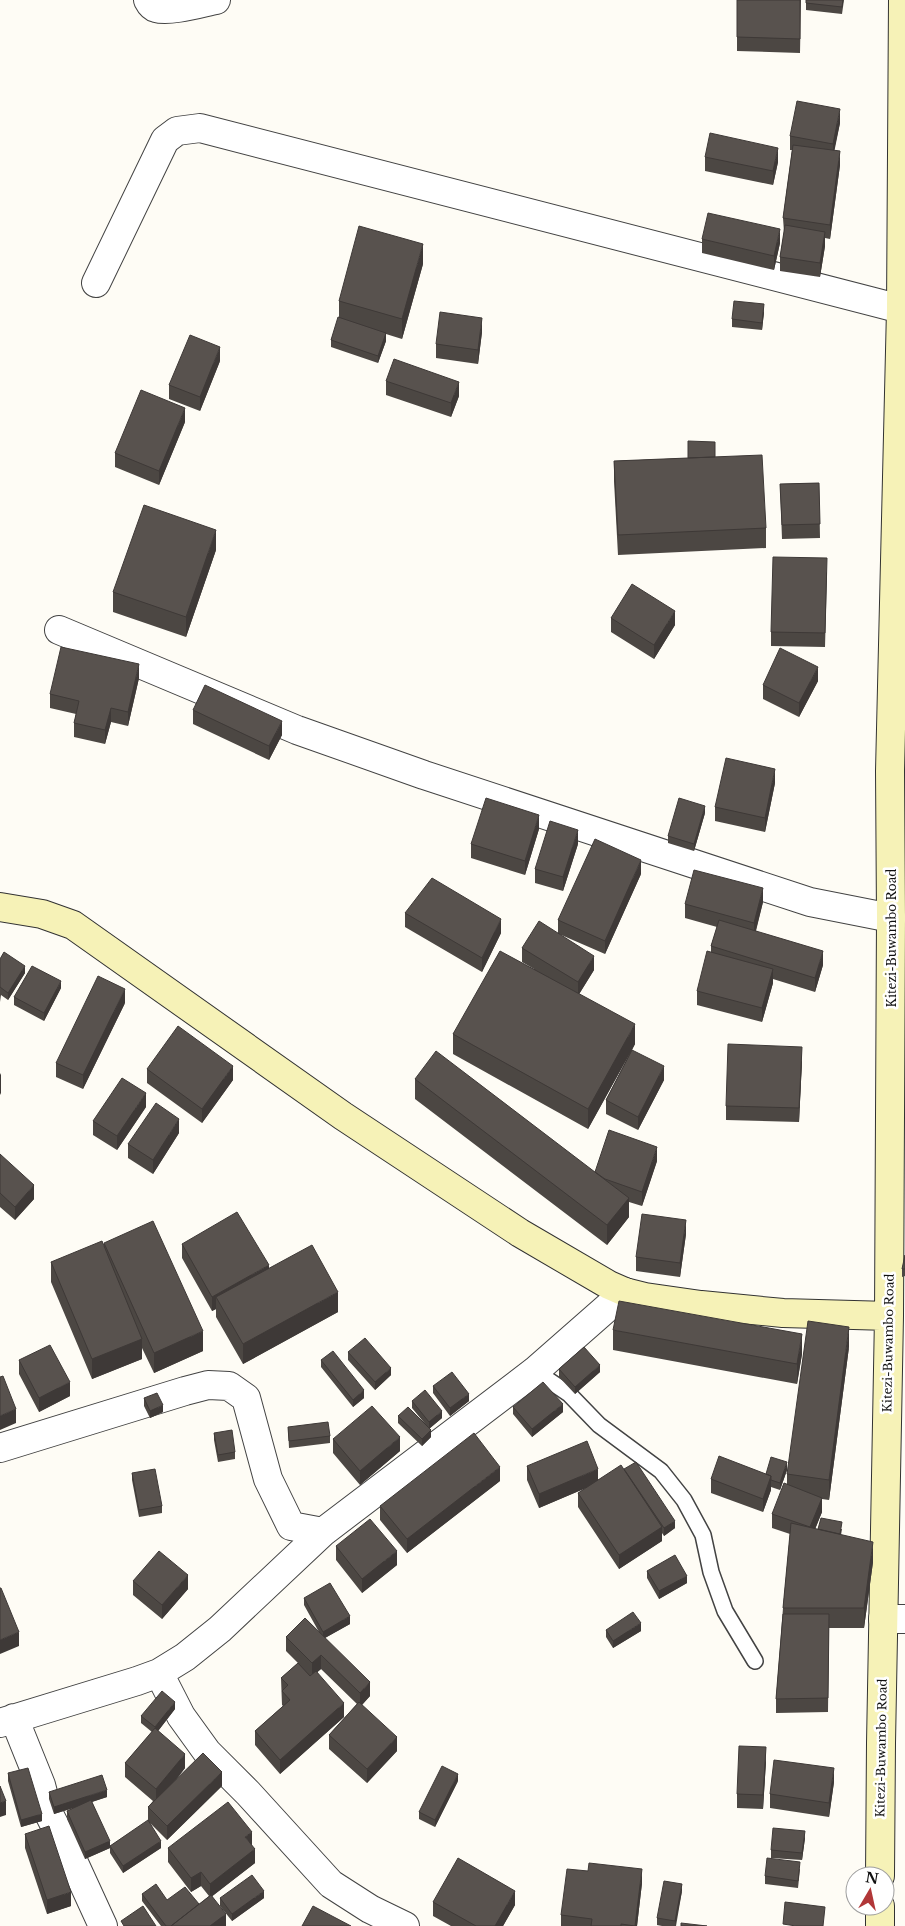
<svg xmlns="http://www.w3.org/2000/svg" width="905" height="1926" font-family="'Libre Baskerville',serif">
<rect width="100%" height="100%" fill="#fefcf5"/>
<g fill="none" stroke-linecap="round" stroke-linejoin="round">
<defs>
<path id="lane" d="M535,1371L569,1394L599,1425L661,1471L684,1500L703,1535L711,1572L725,1611L755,1661"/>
<path id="street" d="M148,0C150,4 152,7 156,8C170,12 201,3 216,0
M96,283L165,140L177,131L200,128L901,309
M59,630L297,730L424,775L810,902L891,918
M0,1448L185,1391L208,1385L229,1386L246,1398L268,1479L291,1526L323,1532
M883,1619H905
M159,1673L181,1716L207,1752L248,1793L331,1884L370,1909L405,1926
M14,1718L41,1785L48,1812L75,1865L103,1926
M0,1723L137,1681L159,1673L185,1657L220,1629L323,1532L535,1371L625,1292"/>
<path id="secondary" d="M0,907L42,914L73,925L343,1116L520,1233L609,1285L625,1292L645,1297L701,1305L783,1313L889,1316
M880,1876L881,1743L889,1316L891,918L890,771L901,309L903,0
M880,1926V1906"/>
</defs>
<use href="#lane" stroke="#434343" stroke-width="18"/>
<use href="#street" stroke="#434343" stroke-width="30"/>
<use href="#secondary" stroke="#323232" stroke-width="30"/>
<use href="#lane" stroke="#fff" stroke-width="15"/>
<use href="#street" stroke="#fff" stroke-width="28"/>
<use href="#secondary" stroke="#f6f2b7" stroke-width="28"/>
</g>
<path fill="#4c4743" d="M737,0H801L800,53L737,51Z
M806,0H844L842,14L806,10Z
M840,123L834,150L840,165L830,239L825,238V246L820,277L780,271V257L784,232L783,218L792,150H790V136Z
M705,157L778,162L773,185L705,171Z
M702,239L780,243L774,270L702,253Z
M423,264L402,339L386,334V341L378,363L331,347V340L339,318V301Z
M764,312L762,330L732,327V319Z
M482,332L478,364L436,358V344Z
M220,361L200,411L169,399V385Z
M386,381L459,396L451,417L386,395Z
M185,422L159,485L115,467V453Z
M715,457L766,528V548L618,555L614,481V461Z
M819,483L820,538L782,539L780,484Z
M216,550L186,637L113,612V592Z
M827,572L825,647L771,646V632Z
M611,618L675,625L654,659L611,632Z
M139,678L128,726L111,722L105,744L74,737V723L76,714L50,708V694Z
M818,681L799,717L763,699V685Z
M193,710L282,735L269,760L193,724Z
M775,783L765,832L715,821V807Z
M705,813L694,851L668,843V836Z
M539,829L525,875L471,858V844Z
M578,844L563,891L535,883V869Z
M641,874L605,954L559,934L594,970L579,994L635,1044L632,1050L664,1080L638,1130L606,1114V1100L630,1053L588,1129L453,1054V1034L534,969L522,962V948L558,933V920Z
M763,902L756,931L823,965L815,992L773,979V983L762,1022L697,1005V991L711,952V946L717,927L685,918V904Z
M405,913L501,933L482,972L405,927Z
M0,959L25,973L8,1000L1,995L0,1002Z
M61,988L44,1021L14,1005V997Z
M125,1003L83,1089L56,1077V1063Z
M802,1061L799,1122L726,1120V1106Z
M147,1069L233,1080L202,1123L147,1083Z
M415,1079L595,1172L657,1161L642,1206L629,1202V1217L607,1245L415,1099Z
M146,1107L117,1150L93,1135V1121Z
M179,1133L153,1174L128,1158V1144Z
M0,1154L34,1199L15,1220L0,1207Z
M686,1234L680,1277L636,1271V1257Z
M104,1243L203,1351L154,1373L142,1348V1359L92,1379L51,1282V1262L104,1246Z
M182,1244L338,1312L243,1364L216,1317V1309L212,1311L182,1258Z
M905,1255V1276L902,1277V1269Z
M613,1330L802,1354L797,1384L613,1350Z
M849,1347L829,1500L822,1499V1512L815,1529H842L841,1535L873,1562L864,1628H829L828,1712L776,1713V1699L783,1608L790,1534L772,1528V1514L787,1485V1474Z
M348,1352L391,1375L375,1390L348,1360Z
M19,1360L70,1396L39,1412L19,1374Z
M321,1360L364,1398L353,1407L321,1367Z
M559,1369L600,1372L575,1394L559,1377Z
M433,1386L469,1401L450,1416L433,1393Z
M144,1398L163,1412L150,1418L144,1406Z
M412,1401L442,1418L430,1428L431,1437L422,1446L398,1423V1416L426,1425L412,1408Z
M513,1407L563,1412L532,1437L513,1414Z
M288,1427L330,1436V1443L289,1448Z
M214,1433L235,1452V1459L218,1462L214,1440Z
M333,1439L400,1451L360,1485L333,1453Z
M527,1466L598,1480L624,1470V1469L675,1528L664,1536L662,1533V1541L619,1569L578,1507V1493L588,1487L539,1508L527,1480Z
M787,1470L780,1490L771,1487V1490L763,1512L711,1493V1479L766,1474Z
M132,1473L162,1506V1513L139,1517L132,1480Z
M500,1481L407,1553L380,1520V1506Z
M336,1546L397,1565L362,1593L336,1560Z
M647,1571L687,1583L659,1599L647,1578Z
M133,1581L188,1589L162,1619L133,1595Z
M304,1598L350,1624L325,1638L370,1696L362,1705L397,1751L367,1783L329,1749V1735L357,1704L321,1669L317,1672L344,1717L280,1774L255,1745V1731L283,1706L282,1705L281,1678L298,1663L286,1651V1637L319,1632L304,1605Z
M606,1630L641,1631L613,1648L606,1637Z
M175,1709L158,1731L185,1768L177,1779L222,1786L167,1840L150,1823L161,1848L123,1873L110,1853V1848L85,1859L67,1819V1811L77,1807L54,1814L49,1799V1792L107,1797L92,1802L110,1846L148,1821V1807L153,1801L125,1777V1763L152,1732L141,1723V1716Z
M766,1761L763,1809L737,1808V1794Z
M8,1773L42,1821L21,1827L8,1781Z
M458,1781L435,1827L419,1819V1812Z
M834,1782L829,1817L770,1808V1794Z
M25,1834L71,1906L47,1914L25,1848Z
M805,1838L802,1860L771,1858V1850Z
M252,1845L255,1863L212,1896L226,1926H161L142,1901V1894L167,1900L199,1904L209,1896L201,1886L191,1892L168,1862V1848Z
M800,1869L798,1888L765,1884V1876Z
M642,1883L637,1926H561V1915Z
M682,1891L676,1926H662L657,1925V1918Z
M220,1898H264L232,1921L220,1906Z
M433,1902L515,1905L503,1926H451L433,1916Z"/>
<path fill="#3e3937" d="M840,109V123L833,158V144Z
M778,148V162L773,185V171Z
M840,151V165L830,239V225Z
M780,229V243L774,270V256Z
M825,232V246L820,277V263Z
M423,244V264L402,339V319Z
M764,304V312L762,330V323Z
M482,318V332L478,364V350Z
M386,333V341L378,363V356Z
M220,347V361L200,411V397Z
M459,382V396L451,417V403Z
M185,408V422L159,485V471Z
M216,530V550L186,637V617Z
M675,611V625L654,659V645Z
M139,664V678L128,726V712Z
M818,667V681L799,717V703Z
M111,708V722L105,744V730Z
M282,721V735L269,760V746Z
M775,769V783L765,832V818Z
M705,806V813L694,851V844Z
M539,815V829L525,875V861Z
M578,830V844L563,891V877Z
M641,860V874L605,954V941Z
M763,888V902L754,937V923Z
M501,919V933L482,972V958Z
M823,951V965L815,992V978Z
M594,956V970L578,996V982Z
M25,966V973L8,1000V993Z
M773,969V983L762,1022V1008Z
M61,981V988L44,1021V1013Z
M125,989V1003L83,1089V1075Z
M635,1024V1044L588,1129V1109Z
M802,1047V1061L799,1122V1108Z
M233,1066V1080L202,1123V1109Z
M664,1066V1080L638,1130V1117Z
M1,1073V1093L0,1095V1075Z
M146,1093V1107L117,1150V1136Z
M179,1119V1133L153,1174V1160Z
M657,1147V1161L642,1206V1192Z
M34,1185V1199L15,1220V1207Z
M629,1198V1217L607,1245V1225Z
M686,1220V1234L680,1277V1263Z
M269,1265V1279L216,1297V1309L212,1311V1297Z
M338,1292V1312L243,1364V1344Z
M849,1327V1347L829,1500V1480Z
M203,1331V1351L154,1373V1353Z
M802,1334V1354L797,1384V1364Z
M142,1339V1359L92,1379V1359Z
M600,1365V1372L575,1394V1387Z
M391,1368V1375L375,1390V1382Z
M70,1382V1396L39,1412V1398Z
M364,1390V1398L353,1407V1400Z
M469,1394V1401L450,1416V1408Z
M563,1404V1412L532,1437V1429Z
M163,1405V1412L150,1418V1411Z
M16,1409V1423L0,1430V1416Z
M442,1411V1418L429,1429V1422Z
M431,1430V1437L422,1446V1439Z
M400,1437V1451L360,1485V1471Z
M787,1462V1470L780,1490V1483Z
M500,1467V1481L407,1553V1539Z
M598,1469V1483L539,1508V1494Z
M771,1476V1490L763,1512V1499Z
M822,1498V1512L810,1542V1528Z
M675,1521V1528L664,1536V1528Z
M662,1527V1541L619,1569V1555Z
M873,1542V1562L864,1628V1608Z
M397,1551V1565L362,1593V1579Z
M188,1575V1589L162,1619V1605Z
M687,1576V1583L659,1599V1591Z
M350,1616V1624L323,1639V1632Z
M641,1623V1631L613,1648V1641Z
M19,1632V1646L0,1654V1640Z
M321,1655V1669L312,1677V1663Z
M370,1682V1696L360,1707V1693Z
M175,1702V1709L155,1735V1727Z
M344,1703V1717L280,1774V1760Z
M397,1737V1751L367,1783V1769Z
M766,1747V1761L763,1809V1795Z
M185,1754V1768L156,1803V1789Z
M834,1768V1782L829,1817V1803Z
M222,1772V1786L167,1840V1826Z
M458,1774V1781L435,1827V1820Z
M107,1790V1797L54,1814V1807Z
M6,1801V1815L0,1817V1803Z
M42,1814V1821L21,1827V1820Z
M805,1831V1838L802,1860V1853Z
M252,1832V1846L245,1837Z
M110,1841V1848L85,1859V1852Z
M161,1841V1848L123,1873V1866Z
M255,1849V1863L210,1898V1884Z
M642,1869V1883L637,1926H635Z
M201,1872V1886L191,1892V1878Z
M682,1884V1891L675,1926V1921Z
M264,1891V1898L232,1921V1914Z
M515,1891V1905L503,1926H495Z
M71,1892V1906L47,1914V1900Z
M226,1914V1926H210Z"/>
<path fill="#58524e" stroke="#3e3937" d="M737,0H800V39L737,37Z
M806,0H843L842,7L806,3Z
M797,101L840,109L833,144L790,136Z
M710,133L778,148L773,171L705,157Z
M793,145L840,151L830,225L783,218Z
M708,213L780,229L774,256L702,239Z
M785,225L825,232L820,263L780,257Z
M359,226L423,244L402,319L339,301Z
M734,301L764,304L762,323L732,319Z
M440,312L482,318L478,350L436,344Z
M338,317L386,333L378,356L331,340Z
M190,335L220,347L200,397L169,385Z
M394,359L459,382L451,403L386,381Z
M141,390L185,408L159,471L115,453Z
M688,441L715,442V457L688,458Z
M762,455L766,528L618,535L614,461Z
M819,483L820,524L782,525L780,484Z
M144,505L216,530L186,617L113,592Z
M773,557L827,558L825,633L771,632Z
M632,584L675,611L654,645L611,618Z
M61,647L139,664L128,712L111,708L105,730L74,723L79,701L50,694Z
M780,648L818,667L799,703L763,685Z
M205,685L282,721L269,746L193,710Z
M726,758L775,769L765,818L715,807Z
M486,798L539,815L525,861L471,844Z
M679,798L705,806L694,844L668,836Z
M550,821L578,830L563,877L535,869Z
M595,839L641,860L605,941L558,920Z
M694,870L763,888L754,923L685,904Z
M432,878L501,919L482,958L405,913Z
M719,920L823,951L815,978L711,946Z
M539,921L594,956L578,982L522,948Z
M500,951L635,1024L588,1109L453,1034Z
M707,951L773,969L762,1008L697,991Z
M4,952L25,966L8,993L0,987V959Z
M32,966L61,981L44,1013L14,997Z
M98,976L125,989L83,1075L56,1063Z
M178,1026L233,1066L202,1109L147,1069Z
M728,1044L802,1047L799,1108L726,1106Z
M632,1050L664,1066L638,1117L606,1100Z
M436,1051L629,1198L607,1225L415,1079Z
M122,1078L146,1093L117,1136L93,1121Z
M156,1103L179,1119L153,1160L128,1144Z
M609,1130L657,1147L642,1192L605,1179L595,1172Z
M0,1154L34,1185L15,1207L0,1193Z
M237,1212L269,1265L212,1297L182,1244Z
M642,1214L686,1220L680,1263L636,1257Z
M153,1221L203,1331L154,1353L104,1243Z
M102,1241L142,1339L92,1359L51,1262Z
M312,1245L338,1292L243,1344L216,1297Z
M905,1255V1269H902Z
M619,1301L802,1334L797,1364L613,1330Z
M808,1321L849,1327L829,1480L787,1474Z
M365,1338L391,1368L375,1382L348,1352Z
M50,1345L70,1382L39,1398L19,1360Z
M584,1347L600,1365L575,1387L559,1369Z
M333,1351L364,1390L353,1400L321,1360Z
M452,1372L469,1394L450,1408L433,1386Z
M3,1376L16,1409L0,1416V1377Z
M543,1382L563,1404L532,1429L513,1407Z
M425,1390L442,1411L429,1422L412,1401Z
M157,1393L163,1405L150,1411L144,1398Z
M372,1406L400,1437L360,1471L333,1439Z
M408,1407L431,1430L422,1439L398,1416Z
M328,1422L330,1436L289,1441L288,1427Z
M232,1430L235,1452L218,1455L214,1433Z
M474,1433L500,1467L407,1539L380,1506Z
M587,1441L598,1469L539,1494L527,1466Z
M719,1456L771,1476L763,1499L711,1479Z
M771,1457L787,1462L780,1483L771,1480V1476L766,1474Z
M636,1462L675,1521L664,1528L624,1469Z
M621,1465L662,1527L619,1555L578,1493Z
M155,1469L162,1506L139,1510L132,1473Z
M784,1483L822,1498L810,1527L772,1514Z
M821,1518L842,1522L840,1534L818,1529Z
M370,1519L397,1551L362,1579L336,1546Z
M791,1523L873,1542L864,1608H783Z
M159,1551L188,1575L162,1605L133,1581Z
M675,1555L687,1576L659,1591L647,1571Z
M330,1583L350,1616L323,1632L304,1598Z
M0,1588H1L19,1632L0,1640Z
M633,1612L641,1623L613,1641L606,1630Z
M783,1614H829L828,1698L776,1699Z
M305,1618L370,1682L360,1693L321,1655L312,1663L286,1637Z
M298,1663L310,1676L316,1671L344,1703L280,1760L255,1731L290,1700L282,1691L288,1685L281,1678Z
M162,1691L175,1702L155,1727L141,1716Z
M359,1702L397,1737L367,1769L329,1735Z
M155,1728L185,1754L156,1789L125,1763Z
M739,1746L766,1747L763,1795L737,1794Z
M203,1753L222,1772L167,1826L148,1807Z
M774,1760L834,1768L829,1803L770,1794Z
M442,1766L458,1774L435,1820L419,1812Z
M28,1768L42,1814L21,1820L8,1773Z
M102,1775L107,1790L54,1807L49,1792Z
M0,1786L6,1801L0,1803Z
M91,1800L110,1841L85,1852L67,1811Z
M228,1802L252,1832L245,1837L255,1849L210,1884L201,1872L191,1878L168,1848Z
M148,1820L161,1841L123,1866L110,1846Z
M49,1826L71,1892L47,1900L25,1834Z
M773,1828L805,1831L802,1853L771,1850Z
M458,1858L515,1891L495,1926H476L433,1902Z
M767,1858L800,1862L798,1881L765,1876Z
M589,1863L642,1869L635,1926L621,1924V1926H591L592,1919L561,1915L567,1869L588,1871Z
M252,1875L264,1891L232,1914L220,1898Z
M664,1881L682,1884L675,1921L657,1918Z
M156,1884L167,1900L185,1887L199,1904L171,1926H166L142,1894Z
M211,1895L226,1914L210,1926H171Z
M785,1902L825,1907L823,1926H796L783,1924Z
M143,1906L156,1926H124L121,1921Z
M313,1906L351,1926H302Z
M681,1923L707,1926H681Z"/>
<g text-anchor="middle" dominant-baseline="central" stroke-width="5" stroke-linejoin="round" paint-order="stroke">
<g font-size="12" fill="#101010" stroke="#fff">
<text transform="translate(891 938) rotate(-90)">Kitezi-Buwambo Road</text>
<text transform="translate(888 1343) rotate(-89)">Kitezi-Buwambo Road</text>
<text transform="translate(881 1748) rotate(-89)">Kitezi-Buwambo Road</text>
</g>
</g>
<g transform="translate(870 1891) rotate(9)"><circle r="24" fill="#ffffff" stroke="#9f9f9f"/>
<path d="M0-4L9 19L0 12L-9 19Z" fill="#b13738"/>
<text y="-8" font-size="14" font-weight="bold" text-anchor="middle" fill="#101010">N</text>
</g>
</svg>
